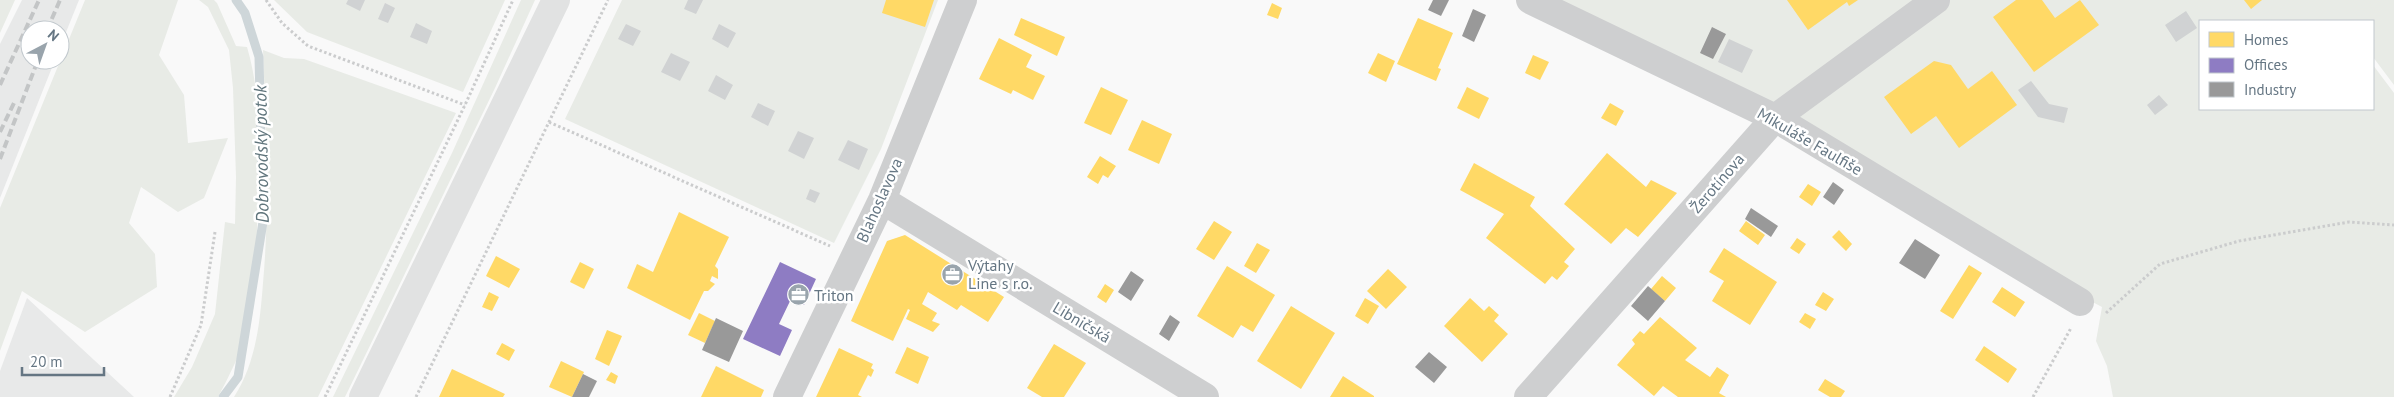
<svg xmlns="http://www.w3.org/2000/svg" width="2394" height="397" font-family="'PT Sans',sans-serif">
<rect width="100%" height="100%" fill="#f9f9f9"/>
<path fill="#e8e9e9" d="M22,0H79L60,47V30H30V60H55L0,198V44Z
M27,298L134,397H0V371Z"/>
<path fill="#e8ebe6" d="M0,0H15L0,33Z
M85,0H178L159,55L184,95L188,143L228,138L204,198L178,212L141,187L129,223L155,254L157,287L85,332L22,291L0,351V208Z
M199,0H214L217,3L236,46L247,47C264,104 259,169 257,229C256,258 257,287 252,316C247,340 230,375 218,397H174L192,367L215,314L225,222L235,224L236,177L233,88L229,50L208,7Z
M274,0H505L463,92L307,32Z
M521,0H535L495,88L345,397H333L452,153Z
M622,0H938L881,149L834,243L565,119Z
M1522,0H2394V85L2373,57V21H2200V109H2373V65L2394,93V397H2113L2107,366L2096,341L2102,307Z
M263,50L284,58L304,59L456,113L318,397H234C256,363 260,322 263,283C270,206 266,128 263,50Z"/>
<path fill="#ffd966" d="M886,0H934L925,27L882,13Z
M1787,0H1858L1849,6L1847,2L1808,30Z
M2016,0H2042L2055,18L2080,0L2099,25L2034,72L1993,17Z
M2244,0H2262L2251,9Z
M1272,3L1282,8L1278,19L1267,15Z
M1021,18L1065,37L1057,56L1014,35Z
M1418,18L1453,33L1438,68L1441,69L1436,81L1397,64Z
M999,38L1032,55L1026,67L1045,76L1033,100L1013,90L1011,94L979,79Z
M1378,53L1395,61L1386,82L1368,73Z
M1533,55L1549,62L1540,80L1525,73Z
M1934,61L1951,65L1968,89L1992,71L2017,105L1959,148L1936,116L1911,134L1884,97Z
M1101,87L1128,100L1111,135L1084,123Z
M1467,87L1489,98L1479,119L1457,108Z
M1610,103L1624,111L1616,126L1601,118Z
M1142,120L1172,134L1159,164L1128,150Z
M1607,153L1646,187L1651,180L1677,193L1638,237L1626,228L1611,244L1564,204Z
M1100,156L1116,166L1108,178L1103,175L1098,184L1087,177Z
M1474,163L1535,197L1530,206L1575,249L1564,262L1569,266L1557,280L1552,276L1545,284L1486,238L1504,214L1460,190Z
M1808,184L1821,192L1812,206L1799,197Z
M679,212L729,237L715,266L718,269V279L712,276L710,281L715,284L708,291H704L690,320L627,288L637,264L653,272Z
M1214,221L1232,232L1214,260L1196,249Z
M1746,221L1765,235L1758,245L1739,231Z
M1839,230L1852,244L1846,251L1832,237Z
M905,235L1004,297L988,322L961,305L957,310L928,292L922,304L937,313L932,321L940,324L933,332L906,319L910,310L908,309L893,341L851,321L887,241Z
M1797,238L1806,244L1799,254L1790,248Z
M1257,243L1270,250L1256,273L1244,266Z
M1724,248L1777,282L1750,325L1712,301L1724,281L1709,272Z
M496,256L520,269L509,288L486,276Z
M580,262L594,269L584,289L570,282Z
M1969,265L1982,273L1953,319L1940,311Z
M1227,266L1275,295L1253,332L1241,325L1233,338L1197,316Z
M1388,269L1407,287L1386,309L1367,291Z
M1662,276L1676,288L1665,301L1651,289Z
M1105,284L1114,290L1106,303L1097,297Z
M2002,287L2025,302L2015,317L1992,302Z
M489,292L499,297L492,311L482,307Z
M1823,292L1834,299L1826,311L1815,305Z
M1365,298L1379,306L1368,324L1355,316Z
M1470,298L1484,311L1489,306L1499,315L1494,321L1508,334L1482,362L1444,326Z
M1291,306L1335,333L1301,389L1257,361Z
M699,313L715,321L705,343L688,335Z
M1805,313L1816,319L1810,329L1799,322Z
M1660,317L1697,348L1685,360L1710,377L1717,367L1729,375L1719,393L1726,397H1678L1663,386L1654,396L1617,365L1635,344L1632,340L1640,331L1644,334Z
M607,330L622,336L609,366L595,359Z
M502,343L515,350L509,361L496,354Z
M1054,344L1086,363L1064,397H1042L1027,388Z
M1984,346L2017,369L2008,383L1975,360Z
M907,347L929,357L918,384L895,373Z
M839,348L873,364L871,368L874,370L871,377L868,375L858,395L862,397H816Z
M561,361L584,372L572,397L549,387Z
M716,366L764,390L761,397H701Z
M452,369L505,394L503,397H439Z
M611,372L618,376L615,384L606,380Z
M1343,376L1374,396V397H1330Z
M1825,379L1845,391L1841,397H1830L1818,390Z"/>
<path fill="#8e7cc3" d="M780,262L816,279L804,305L791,299L779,324L792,330L780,356L743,339Z"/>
<path fill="#999" d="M1433,0H1449L1441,16L1428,10Z
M1473,9L1486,15L1474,42L1462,36Z
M1712,27L1726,34L1713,59L1700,53Z
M1833,182L1844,190L1834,205L1823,197Z
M1751,208L1778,226L1771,237L1745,219Z
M1915,239L1940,255L1925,279L1899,263Z
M1131,271L1144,280L1131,301L1118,292Z
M1648,286L1665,301L1648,321L1631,306Z
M1170,315L1180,322L1169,341L1159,334Z
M716,318L743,331L729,362L702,350Z
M1429,352L1447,367L1434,383L1415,367Z
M583,374L597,381L589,397H572Z"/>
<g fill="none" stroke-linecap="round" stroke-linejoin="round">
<path stroke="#ced6d9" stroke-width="9" d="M223,397L238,377L263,222L259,57L245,13L236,0"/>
</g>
<path fill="#d0d2d3" d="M348,0H365L360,11L346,4Z
M688,0H703L696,14L684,9Z
M385,3L395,8L388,23L378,19Z
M2186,11L2197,28L2176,42L2165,25Z
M416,23L432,31L427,44L410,37Z
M626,24L641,31L633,46L618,39Z
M719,24L736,33L728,48L712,39Z
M1729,39L1753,50L1742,73L1718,62Z
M671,53L690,62L680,81L661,72Z
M716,75L733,85L725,100L708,91Z
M2031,81L2049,104L2068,108L2064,123L2038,117L2018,90Z
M2159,95L2168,105L2155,115L2147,105Z
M758,103L775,111L768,126L751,117Z
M798,131L814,138L804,159L788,151Z
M848,140L868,149L859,170L838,160Z
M810,189L820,193L815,203L806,199Z"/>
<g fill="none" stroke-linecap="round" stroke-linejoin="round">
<path stroke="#cbcccd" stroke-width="3" stroke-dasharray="2.5 2.5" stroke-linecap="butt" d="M266,0L282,23L308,46L465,105
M549,122L830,246
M2106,313L2160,264L2239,241L2349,222L2394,225
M170,397L201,325L215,232
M325,397L465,105L513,0
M416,397L608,0
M2033,397L2071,328"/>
<path stroke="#cecfd0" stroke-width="28" d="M1530,0L1775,118L2080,302
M882,200L1205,397
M787,397L882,200L963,0
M1528,397L1775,118L1936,0"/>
<path stroke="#e1e2e2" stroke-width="28" d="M363,397L556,0"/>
<path stroke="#c3c5c6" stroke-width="4" stroke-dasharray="8 4" stroke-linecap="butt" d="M47,30L60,0
M0,85L39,0
M0,132L14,103
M0,159L38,60"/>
</g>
<defs>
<symbol id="office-disc" viewBox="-11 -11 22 22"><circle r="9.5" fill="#99a4ac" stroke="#fff"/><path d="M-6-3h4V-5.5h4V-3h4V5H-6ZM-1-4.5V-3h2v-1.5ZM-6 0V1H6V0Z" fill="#fff"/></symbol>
</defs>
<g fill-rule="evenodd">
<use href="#office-disc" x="940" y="262" width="25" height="25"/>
<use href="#office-disc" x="786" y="282" width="25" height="25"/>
</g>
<g text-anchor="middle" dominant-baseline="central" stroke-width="5" stroke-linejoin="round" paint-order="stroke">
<g font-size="16" fill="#657683" stroke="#fff">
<text transform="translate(1810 141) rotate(30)">Mikuláše Faulfiše</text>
<text transform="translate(1717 183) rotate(-49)">Žerotínova</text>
<text transform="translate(879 200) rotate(-66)">Blahoslavova</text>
<text transform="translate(1082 322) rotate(31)">Libničská</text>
</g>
<g font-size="16" fill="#657683" stroke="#fff" text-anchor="start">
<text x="968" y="265">Výtahy<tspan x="968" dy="18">Line s r.o.</tspan></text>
<text x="814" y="295">Triton</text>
</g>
<g font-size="18" font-style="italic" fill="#60757c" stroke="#fff">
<text transform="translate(261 154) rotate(-91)">Dobrovodský potok</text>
</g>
</g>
<rect x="2199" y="20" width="175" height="90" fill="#ffffff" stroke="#c1c8cd"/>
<rect x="2209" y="32" width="25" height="15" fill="#ffd966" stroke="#c1c8cd"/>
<text x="2244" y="45" font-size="15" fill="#657683">Homes</text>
<rect x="2209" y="58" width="25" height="15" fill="#8e7cc3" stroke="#c1c8cd"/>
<text x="2244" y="70" font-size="15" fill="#657683">Offices</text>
<rect x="2209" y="82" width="25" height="15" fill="#999999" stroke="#c1c8cd"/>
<text x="2244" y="95" font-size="15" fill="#657683">Industry</text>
<g transform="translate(45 45) rotate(41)"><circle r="24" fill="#ffffff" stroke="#c1c8cd"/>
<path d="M0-4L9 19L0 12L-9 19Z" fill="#99a4ac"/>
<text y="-8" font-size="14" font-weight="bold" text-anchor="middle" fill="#657683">N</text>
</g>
<path d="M22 367v8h82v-8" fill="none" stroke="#657683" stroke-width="2.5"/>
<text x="30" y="367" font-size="15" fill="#657683" stroke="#ffffff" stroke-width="4" paint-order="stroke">20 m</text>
</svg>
